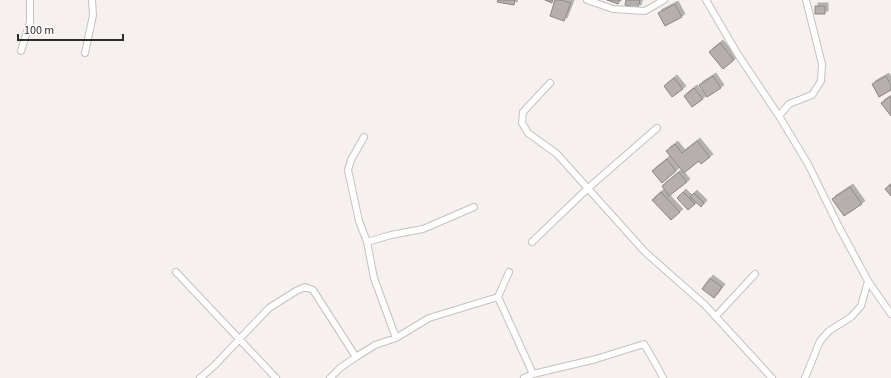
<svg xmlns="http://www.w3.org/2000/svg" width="891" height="378" font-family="'Source Sans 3',sans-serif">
<defs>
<filter id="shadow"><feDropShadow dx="3" dy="-3" stdDeviation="0" flood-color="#0004"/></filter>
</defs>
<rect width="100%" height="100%" fill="#f6f0ee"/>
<path fill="#b5b0ad" stroke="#8a8582" filter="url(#shadow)" d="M498,0H515L514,5L497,2Z
M545,0H553L552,3Z
M555,0H561L571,3L564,21L550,16Z
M607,0H620L618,4Z
M626,0H640L638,8L625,5Z
M675,4L682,17L665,26L658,13Z
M815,6H825V14H815Z
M720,43L734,60L723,69L709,52Z
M713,76L721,88L707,97L699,85Z
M886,76L891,85V90L879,97L872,84Z
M674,78L683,89L672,97L664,86Z
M694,88L703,99L692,107L684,96Z
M891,96V116L881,103Z
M697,141L710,157L701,164L699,161L684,173L666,151L675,144L682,153Z
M667,159L676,171L662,183L652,171Z
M679,172L687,182L669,196L662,186Z
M891,184V196L885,189Z
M850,187L862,204L844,216L832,199Z
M661,192L680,212L671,220L652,200Z
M683,192L695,204L688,210L677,198Z
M694,193L704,203L701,207L690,197Z
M710,278L722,287L714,298L702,289Z"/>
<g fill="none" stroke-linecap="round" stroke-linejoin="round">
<defs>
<path id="street" d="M587,0L613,9L645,11L664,0
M706,0L737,53L779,116L808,164L839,227L868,281L891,314
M21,51L30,22V0
M85,53L93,15L92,0
M550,83L523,112L522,123L528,133L557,154L645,252L705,305L772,378
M779,116L789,104L812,95L821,81L822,64L806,0
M364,137L351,160L348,170L359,221L367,242L374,278L396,338
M367,242L391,235L423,229L474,207
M532,242L587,189L657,128
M176,272L276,378
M498,297L533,374
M716,316L755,274
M200,378L214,366L269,308L296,291L305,287L313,290L356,357
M330,378L340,368L356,357L375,345L396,338L429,318L498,297L509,272
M524,378L533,374L596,359L644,344L658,368L663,378
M805,378L820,341L829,331L851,317L861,306L868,281"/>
</defs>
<use href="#street" stroke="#c6c1be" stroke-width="8"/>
<use href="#street" stroke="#fff" stroke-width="6"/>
</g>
<path d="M18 34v6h105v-6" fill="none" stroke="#2e2c2b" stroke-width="2"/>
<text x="24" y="34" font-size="12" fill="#2e2c2b" stroke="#ffffff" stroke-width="3" paint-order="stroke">100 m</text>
</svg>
